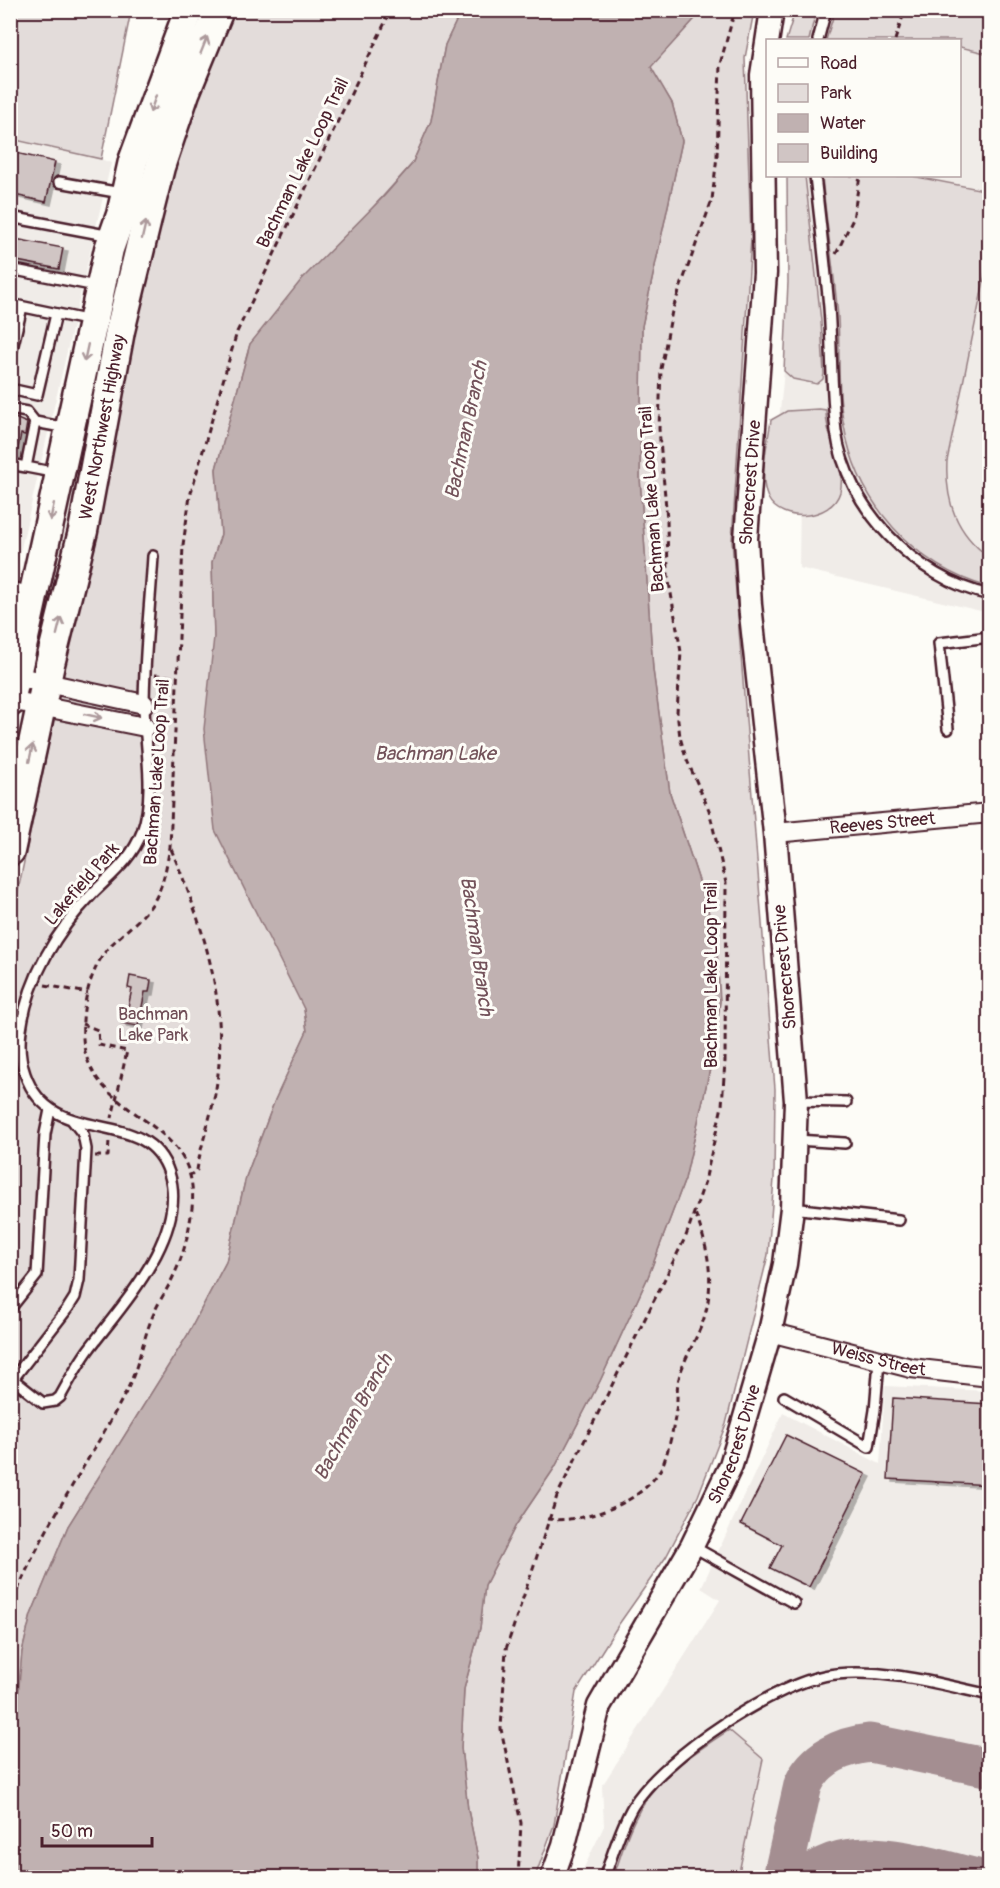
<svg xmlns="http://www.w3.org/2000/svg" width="1000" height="1888" font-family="Pangolin,sans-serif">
<defs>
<filter id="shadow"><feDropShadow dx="5" dy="3" stdDeviation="0" flood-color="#0004"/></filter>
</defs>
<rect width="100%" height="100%" fill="#fdfcf7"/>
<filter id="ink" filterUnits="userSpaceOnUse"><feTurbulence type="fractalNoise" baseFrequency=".0167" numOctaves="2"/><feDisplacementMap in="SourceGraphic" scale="12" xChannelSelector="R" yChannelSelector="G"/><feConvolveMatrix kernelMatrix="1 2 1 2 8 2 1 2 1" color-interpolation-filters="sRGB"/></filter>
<g filter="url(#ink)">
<path fill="#f0ece8" d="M11,11H131L101,159L111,163L11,591Z
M795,11H989V613L799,568L800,491L774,471L784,371L788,282L787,176H960V40H786Z
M885,1386L989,1391V1877L579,1878L604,1826L602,1786L720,1600L701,1588L783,1413L880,1464Z"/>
<path fill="#e3dcda" stroke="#967e82" stroke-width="1.5" d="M11,10L131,11L101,159L11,139Z
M232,11H461L445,45L431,121L412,164L250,344L216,469L221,534L212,562L214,637L304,1009L307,1031L275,1100L246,1177L226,1262L187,1336L68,1526L31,1615L22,1652L11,1809V924L156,230L184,131Z
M702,11H754L745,58L751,238L732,541L775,1089L774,1179L768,1255L726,1424L698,1496L666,1557L619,1624L576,1692L554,1825L535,1877L478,1878V1858L468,1810L461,1748L464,1689L480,1628L485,1585L516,1525L555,1467L600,1381L648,1277L685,1179L714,1051L720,1001L707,905L670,793L653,670L640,478L642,326L682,141L672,103L650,67Z
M795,11H816L809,40H786Z
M835,11H989V54L960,47V40H826Z
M787,176H805L821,321L824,374L823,379L817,384L793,379L784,371L788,282Z
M822,176H912L989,191V256L947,461C945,501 956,533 989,557V587C914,567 857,502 844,426C837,391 840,353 838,317C834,269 826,223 822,176Z
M819,409L826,410C825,437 847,466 840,492C832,520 781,524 768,498C758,476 768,443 771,420L787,411Z
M729,1730L763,1759L738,1877L613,1878C620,1859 625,1839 634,1821C653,1778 691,1755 729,1730Z"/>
<path fill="#c0b1b1" stroke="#91777b" stroke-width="1.5" d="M461,11H702L651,67L672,103L682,141L642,326L640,478L653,670L670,793L707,905L717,950L720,1001L714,1051L685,1179L648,1277L600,1381L555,1467L516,1525L485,1585L480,1628L464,1689L461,1748L468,1810L478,1858V1877H11V1809L18,1696L22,1652L31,1615L68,1526L187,1336L226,1262L246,1177L275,1100L307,1031L304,1009L215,830L204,729L214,637L212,562L221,534L216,469L250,344L302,279L385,195L412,164L431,121L445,45Z"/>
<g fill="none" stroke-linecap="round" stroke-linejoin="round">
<path stroke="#a48e91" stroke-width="39" d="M782,1878L803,1785C815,1758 842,1746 870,1743L990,1768
M808,1878C848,1837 929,1867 977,1878"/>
</g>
<path fill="#d0c5c4" stroke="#4a1f2b" stroke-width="1.5" filter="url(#shadow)" d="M16,153L55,162L46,202L10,194V176Z
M10,238L63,248L59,269L12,260Z
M15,418L27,423L25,435L21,434L16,458L10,457V419Z
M130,976L151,980L149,992H145L138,1026L121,1023L123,1011L127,1012L132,989L128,988Z
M893,1398L990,1404V1485L888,1479Z
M786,1435L866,1474L809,1587L770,1568L782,1545L741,1524Z"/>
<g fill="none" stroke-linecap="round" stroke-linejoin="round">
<defs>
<path id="service" d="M818,40L826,10
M815,176C820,219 825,263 829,307C832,348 831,390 836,431C846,507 915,579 990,595
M59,182L121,193
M10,217L111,236
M10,269L96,286
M10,304L91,321
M10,357L22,307
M10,389L37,395L56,314
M10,409L27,412L35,422
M10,464L26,467
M57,473L26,467L35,422L67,428
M10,587L32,592
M948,729L939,643L990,637
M796,1101L846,1102
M796,1140L845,1143
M792,1208L899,1220
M10,1309L37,1275L45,1134L50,1110
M10,1377L43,1403L55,1401L60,1397C69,1381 78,1364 89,1349C122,1305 189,1234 169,1173C146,1103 52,1151 25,1074C20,1060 19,1045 21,1030C28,978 57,930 92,894C112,874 132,859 142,832C156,794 145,746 144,707C144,657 150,606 153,556
M13,1379L68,1308L75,1297L79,1280L86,1149L83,1134L72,1120
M784,1397L869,1447L875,1410L879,1361
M692,1546L794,1603
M604,1878C613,1854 620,1828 633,1806C663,1757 779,1679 836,1674C888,1669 939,1684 990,1695"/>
<g id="minor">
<path d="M10,675L144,704"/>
<path d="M10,700L145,727"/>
<path id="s1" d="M775,833L990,813"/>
<path id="s2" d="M770,1332L911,1368L990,1377"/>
</g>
<g id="tertiary">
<path id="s3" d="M552,1878L564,1845L599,1706L692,1546L731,1465L770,1332L785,1264L792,1208L796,1101L775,833L750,605L746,539L765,273L762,75L772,10"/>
</g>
<g id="primary">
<path d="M10,702L109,249L121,215L133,161L189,10"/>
<path id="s4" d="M10,851L50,664L83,531L120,331L148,215L160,167L185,93L219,10"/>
</g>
</defs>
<use href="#service" stroke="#4a1f2b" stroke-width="14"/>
<use href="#minor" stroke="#4a1f2b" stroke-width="22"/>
<use href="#tertiary" stroke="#4a1f2b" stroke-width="27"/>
<use href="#primary" stroke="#4a1f2b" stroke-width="33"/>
<path stroke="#4a1f2b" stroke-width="3" stroke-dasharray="6 4.5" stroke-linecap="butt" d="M895,40L905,10
M836,254L853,219L860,176
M155,675L177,677
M171,849C204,927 231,1008 215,1094C210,1120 201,1144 197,1170L189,1176
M45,985L88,993
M82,1024L98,1030L99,1045L127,1051L112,1118
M95,1156H108L109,1140
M547,1519C587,1524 652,1500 665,1459C670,1444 674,1426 676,1410C678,1400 676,1388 679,1378C684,1359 695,1342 702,1324C716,1286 709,1249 695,1213
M10,1610C38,1533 87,1466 125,1394C139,1368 142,1340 154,1313C159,1301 167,1290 173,1277C184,1255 189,1232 192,1208C202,1114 89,1122 83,1038C81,1007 90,967 111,945C124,932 139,921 150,907C163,890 166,868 170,847L183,545L190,496L237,332L391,10
M518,1878L521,1823L501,1729L506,1649L557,1496L686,1236L705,1181L722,1106L725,1061L726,883L709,810L686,758L680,737L677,712L681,652L668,576L667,519L659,429L661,369L672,311L712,200L717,156L720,64L735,10"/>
<use href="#service" stroke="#fdfcf7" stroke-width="9"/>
<use href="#minor" stroke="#fdfcf7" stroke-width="18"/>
<use href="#tertiary" stroke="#fdfcf7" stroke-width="22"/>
<use href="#primary" stroke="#fdfcf7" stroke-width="28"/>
</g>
<defs><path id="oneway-shaft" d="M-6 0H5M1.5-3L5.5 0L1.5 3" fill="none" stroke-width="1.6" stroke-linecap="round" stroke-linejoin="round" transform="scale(1.5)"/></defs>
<g stroke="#ac999b">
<use href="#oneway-shaft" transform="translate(204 45) rotate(-68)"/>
<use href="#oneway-shaft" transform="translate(153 104) rotate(109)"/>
<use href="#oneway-shaft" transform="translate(144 230) rotate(-77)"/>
<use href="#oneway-shaft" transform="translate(86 353) rotate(102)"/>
<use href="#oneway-shaft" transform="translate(52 512) rotate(102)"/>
<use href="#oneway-shaft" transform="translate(59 626) rotate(-76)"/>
<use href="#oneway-shaft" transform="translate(93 716) rotate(13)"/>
<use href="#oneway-shaft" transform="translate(31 753) rotate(-78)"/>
</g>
</g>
<g text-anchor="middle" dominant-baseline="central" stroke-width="6" stroke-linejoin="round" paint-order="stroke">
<g font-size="18" fill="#4a1f2b" stroke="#fdfcf7">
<text transform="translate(303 163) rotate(-64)">Bachman Lake Loop Trail</text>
<text stroke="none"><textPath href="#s4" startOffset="434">West Northwest Highway</textPath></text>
<text stroke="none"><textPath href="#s3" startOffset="1446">Shorecrest Drive</textPath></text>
<text transform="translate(652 499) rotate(-94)">Bachman Lake Loop Trail</text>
<text transform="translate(157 772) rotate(-86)">Bachman Lake Loop Trail</text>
<text stroke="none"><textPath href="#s1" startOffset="108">Reeves Street</textPath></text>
<text transform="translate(82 884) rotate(-49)">Lakefield Park</text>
<text transform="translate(785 967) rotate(-95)">Shorecrest Drive</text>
<text transform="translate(711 975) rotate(-90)">Bachman Lake Loop Trail</text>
<text stroke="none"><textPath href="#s2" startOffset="112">Weiss Street</textPath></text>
<text stroke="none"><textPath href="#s3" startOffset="474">Shorecrest Drive</textPath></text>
</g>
<g font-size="18" fill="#704e57" stroke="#fdfcf7">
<text x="153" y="1014">Bachman<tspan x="153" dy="21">Lake Park</tspan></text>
</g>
<g font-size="20" font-style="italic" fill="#73525a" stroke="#fdfcf7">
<text transform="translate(466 430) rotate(-78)">Bachman Branch</text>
<text x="435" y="753">Bachman Lake</text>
<text transform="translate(477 946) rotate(82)">Bachman Branch</text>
<text transform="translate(353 1417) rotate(-61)">Bachman Branch</text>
</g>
</g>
<rect width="1000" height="1888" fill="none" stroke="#fdfcf7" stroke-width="36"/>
<rect x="18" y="18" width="964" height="1852" fill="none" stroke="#4a1f2b" stroke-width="2" filter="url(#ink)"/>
<rect x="766" y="39" width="195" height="138" fill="#fdfcf7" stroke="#b5a4a5" stroke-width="1.5"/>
<rect x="778" y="58" width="30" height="9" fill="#fdfcf7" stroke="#b5a4a5" stroke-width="1.5"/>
<text x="820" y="69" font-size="18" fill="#4a1f2b">Road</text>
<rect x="778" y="84" width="30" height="18" fill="#e3dcda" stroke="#b5a4a5" stroke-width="1.5"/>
<text x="820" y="99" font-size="18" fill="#4a1f2b">Park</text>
<rect x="778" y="114" width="30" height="18" fill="#c0b1b1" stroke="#b5a4a5" stroke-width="1.5"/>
<text x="820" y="129" font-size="18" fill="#4a1f2b">Water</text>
<rect x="778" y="144" width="30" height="18" fill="#d0c5c4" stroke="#b5a4a5" stroke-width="1.5"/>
<text x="820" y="159" font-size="18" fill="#4a1f2b">Building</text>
<path d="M42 1837v9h110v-9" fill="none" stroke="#4a1f2b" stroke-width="3"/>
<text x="51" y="1837" font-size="18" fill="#4a1f2b" stroke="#fdfcf7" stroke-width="4.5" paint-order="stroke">50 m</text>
</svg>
